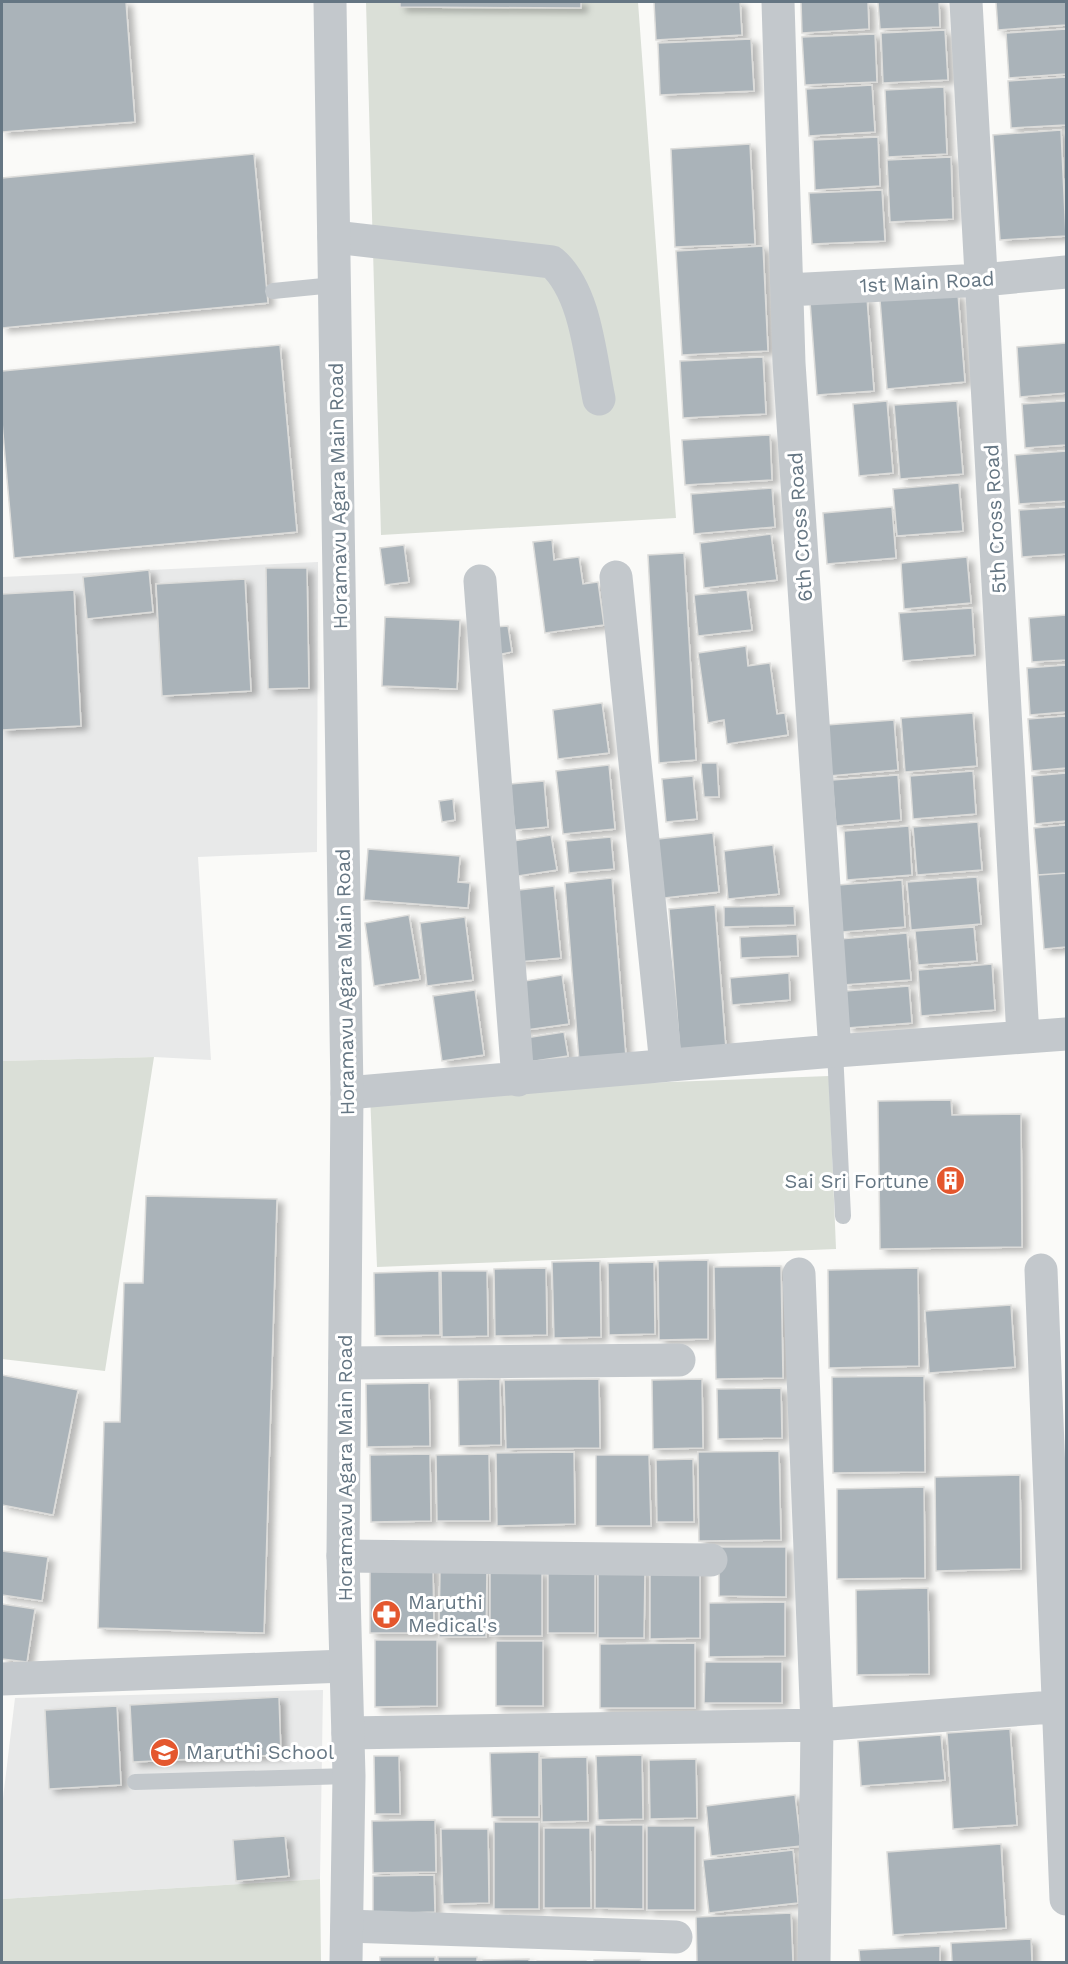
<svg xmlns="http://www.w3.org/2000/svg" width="1068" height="1964" font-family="'Work Sans',sans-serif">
<defs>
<filter id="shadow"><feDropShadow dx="6" dy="4" stdDeviation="3" flood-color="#0004"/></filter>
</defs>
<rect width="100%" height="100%" fill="#fafaf8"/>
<path fill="#e8e9e9" d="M318,562L317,852L198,857L211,1060L154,1057L2,1061V577Z
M323,1690L320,1879L2,1899V1807L15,1698Z"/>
<path fill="#dadfd7" d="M366,2H638L676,518L381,535Z
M154,1057L105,1371L2,1359V1061Z
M829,1076L836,1249L377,1267L370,1093Z
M320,1879L321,1962H2V1899Z"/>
<path fill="#aab3b9" stroke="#dcdcda" stroke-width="1.5" filter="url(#shadow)" d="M2,2H126L135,122L2,132Z
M400,2H581V8L400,7Z
M654,2H740L742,35L656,40Z
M801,2H868L869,29L802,33Z
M878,2H939L940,27L880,29Z
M996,2H1066V25L998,30Z
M1066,29V74L1009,78L1006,33Z
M945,30L948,80L883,83L881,33Z
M875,34L877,82L805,85L802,37Z
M751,39L754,91L660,95L658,43Z
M1066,77V125L1011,128L1008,81Z
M872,85L875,132L809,136L806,89Z
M944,87L947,154L888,157L885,90Z
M1061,130L1066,236L1000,240L993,135Z
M878,137L880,186L815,190L813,140Z
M750,144L755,244L675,247L671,149Z
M254,154L268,303L2,328V178Z
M951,157L953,219L890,222L887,160Z
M882,190L885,241L812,244L809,193Z
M763,246L768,351L682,355L676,251Z
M958,294L965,382L887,389L880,300Z
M867,298L874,391L817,395L810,302Z
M1066,343V393L1020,397L1017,347Z
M280,345L297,532L14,558L2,422V371Z
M763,357L766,414L683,418L680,361Z
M887,401L893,473L859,476L853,404Z
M957,401L963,474L900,479L894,405Z
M1066,401V445L1025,448L1022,404Z
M770,435L772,480L685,485L682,440Z
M1066,451V501L1019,504L1015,455Z
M959,483L963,531L897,536L893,489Z
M772,488L775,527L694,534L691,494Z
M892,507L896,558L827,564L823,513Z
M1066,507V554L1022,557L1019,510Z
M771,534L777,580L704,588L700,543Z
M552,540L554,560L579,557L583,584L598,582L604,625L545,633L533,542Z
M404,545L409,582L385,585L380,548Z
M684,553L696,760L659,763L648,555Z
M967,557L971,603L904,609L901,563Z
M266,568H307L309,688L268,689Z
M149,570L153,612L87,619L83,577Z
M245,579L251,691L162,696L156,584Z
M74,590L81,726L2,730V594Z
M747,590L752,630L698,636L694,595Z
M972,608L975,655L903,661L899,613Z
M1066,615V660L1032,662L1029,618Z
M385,617L460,620L457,689L382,686Z
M508,626L512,652L497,655L494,627Z
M746,646L748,666L770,663L777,714L785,713L788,735L727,744L724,720L708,723L698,653Z
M1066,665V712L1030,715L1027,668Z
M602,703L609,753L558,759L553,710Z
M973,713L977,766L905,772L901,718Z
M1066,716V768L1032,771L1028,719Z
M894,720L898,770L829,776L826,725Z
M701,763H717L719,797H704Z
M609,765L615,829L563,834L556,771Z
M973,771L976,814L913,819L910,776Z
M1066,773V821L1035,824L1032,776Z
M898,775L901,820L836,826L832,780Z
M693,776L697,819L666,822L662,779Z
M544,781L548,827L515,830L510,784Z
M453,799L455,820L442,822L439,801Z
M978,822L982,870L917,875L913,827Z
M1066,825V873L1038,875L1034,828Z
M909,826L912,875L847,880L844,831Z
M713,833L719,892L664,898L658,839Z
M551,835L557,870L518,876L513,841Z
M611,837L614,869L569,873L566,841Z
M773,845L779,894L728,899L724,851Z
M368,849L460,856L458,882L470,883L468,908L364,900Z
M1066,873V947L1044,949L1038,875Z
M977,877L981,924L911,930L907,882Z
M612,878L626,1057L579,1061L565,883Z
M902,880L905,927L842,932L838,885Z
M554,886L561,958L518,962L510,891Z
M715,905L726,1049L680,1053L669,909Z
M794,906L795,925L724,927V907Z
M409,915L420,979L374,986L365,923Z
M465,917L473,980L427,986L420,923Z
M974,927L977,961L918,965L915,931Z
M907,933L911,980L843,985L840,939Z
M797,934L798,956L741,958L740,937Z
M992,964L995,1010L921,1016L918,970Z
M789,973L790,1000L732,1005L730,978Z
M562,975L569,1024L519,1031L512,983Z
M909,986L912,1023L847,1028L845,991Z
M475,990L484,1055L442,1061L433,996Z
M564,1032L568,1056L522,1063L519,1039Z
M951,1100L952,1115L1021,1114L1022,1247L880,1249L878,1101Z
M146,1196L277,1199L264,1633L98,1628L104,1422H120L124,1283H143Z
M708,1260V1339L659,1340L658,1261Z
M600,1261L601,1337L554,1338L552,1262Z
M654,1262L655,1334L609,1335L608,1263Z
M781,1266L783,1378L716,1379L714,1267Z
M546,1268L547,1335L495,1336L494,1269Z
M918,1268L919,1366L829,1368L828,1270Z
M439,1271L440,1335L375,1336L374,1273Z
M441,1271H487L488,1336L442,1337Z
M1011,1305L1015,1367L929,1373L925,1311Z
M2,1375L78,1390L53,1515L2,1505Z
M924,1376L925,1472L833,1473L832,1377Z
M500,1379L501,1445L459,1446L458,1380Z
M599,1379L600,1448L506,1449L504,1380Z
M702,1379L703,1448L653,1449L652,1380Z
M429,1383L430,1446L367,1447L366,1384Z
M781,1388L782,1438L718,1439L717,1389Z
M779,1451L781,1540L699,1541L698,1452Z
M574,1452L575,1524L497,1526L496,1453Z
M430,1454L431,1521L371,1522L370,1455Z
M489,1454L490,1521H437L436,1455Z
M596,1455H649L651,1526H596Z
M693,1459L694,1522H657L656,1460Z
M1020,1475L1021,1569L936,1571L935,1477Z
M924,1487L925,1578L837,1579V1489Z
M719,1547H786V1597L719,1596Z
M2,1551L48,1557L42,1601L2,1595Z
M370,1565H433L434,1633H370Z
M700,1566V1638L650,1639V1567Z
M440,1569H487L486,1637H439Z
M548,1569H595V1633H548Z
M598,1570H645L644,1638H598Z
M490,1571H542V1636H490Z
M928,1588L929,1674L857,1675L856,1590Z
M785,1602V1656L709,1657V1603Z
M2,1604L35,1609L27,1662L2,1659Z
M375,1640H437V1706L375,1707Z
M496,1641H543V1706H496Z
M695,1643V1708H600V1644Z
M705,1662H782V1703H704Z
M279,1697L281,1755L133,1762L130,1705Z
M117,1706L121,1785L49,1789L45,1710Z
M1010,1729L1017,1825L953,1829L947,1733Z
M941,1735L945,1780L861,1786L858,1741Z
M539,1752V1817H492L490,1753Z
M642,1755L643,1819L598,1820L596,1756Z
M374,1756H399L400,1814H375Z
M587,1757L588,1821L542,1822L541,1758Z
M696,1759L697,1818L650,1819L649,1760Z
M795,1795L801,1846L711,1856L706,1806Z
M435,1820L436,1872L373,1873L372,1821Z
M494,1822H539V1909H494Z
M595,1825H643V1909L595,1908Z
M647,1826H695V1910H647Z
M544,1828H590L591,1908H544Z
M441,1829H488L489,1903L443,1904Z
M285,1836L289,1876L236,1881L233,1840Z
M1001,1844L1006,1928L893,1935L887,1852Z
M793,1850L798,1903L709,1913L703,1860Z
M434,1875L435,1912L373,1914V1876Z
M791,1913L793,1962H697L696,1917Z
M1031,1939L1032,1962H952L951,1943Z
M940,1946V1962H860L859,1950Z
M380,1957H435V1962H380Z
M438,1957H477V1962H438Z
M529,1959V1962H482V1960Z
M594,1960H640V1962H594Z
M537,1961H586V1962H537Z"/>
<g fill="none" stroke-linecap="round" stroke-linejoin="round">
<path stroke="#c3c8cc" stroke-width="16" d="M273,291L334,285
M835,1051L843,1216
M135,1782L349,1776"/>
<path stroke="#c3c8cc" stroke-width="33" d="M778,2L789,363L835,1051
M966,2L1023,1037
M334,237L552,262C586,292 590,356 599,399
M787,290L982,280L1066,272
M616,577L666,1065
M480,581L518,1080
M347,1093L822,1052L1066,1034
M1041,1270L1066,1899
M799,1274L817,1725L814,1962
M345,1363L679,1360
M343,1556L711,1560
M2,1679L345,1666
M348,1733L817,1725L1066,1706
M347,1926L676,1937"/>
<path stroke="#c3c8cc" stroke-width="33" d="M330,2L347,1093L343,1556L349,1776L346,1962"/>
</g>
<defs>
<symbol id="building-disc" viewBox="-11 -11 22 22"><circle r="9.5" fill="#e4572e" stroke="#fff"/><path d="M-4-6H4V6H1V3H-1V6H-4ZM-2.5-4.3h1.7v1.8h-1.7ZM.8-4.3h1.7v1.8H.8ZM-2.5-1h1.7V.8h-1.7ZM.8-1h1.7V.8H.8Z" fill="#fff"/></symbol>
<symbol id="pharmacy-disc" viewBox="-11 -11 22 22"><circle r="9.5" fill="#e4572e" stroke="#fff"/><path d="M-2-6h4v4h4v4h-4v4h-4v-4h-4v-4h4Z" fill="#fff"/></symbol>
<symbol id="school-disc" viewBox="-11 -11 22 22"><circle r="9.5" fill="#e4572e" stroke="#fff"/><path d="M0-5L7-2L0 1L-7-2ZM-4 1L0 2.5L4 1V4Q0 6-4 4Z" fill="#fff"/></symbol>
</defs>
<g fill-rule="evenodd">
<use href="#building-disc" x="934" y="1164" width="33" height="33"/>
<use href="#pharmacy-disc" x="370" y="1598" width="33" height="33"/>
<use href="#school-disc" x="148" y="1736" width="33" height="33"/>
</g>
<g text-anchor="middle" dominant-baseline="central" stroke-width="6" stroke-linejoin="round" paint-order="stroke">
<g font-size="20" fill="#657683" stroke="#fff">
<text transform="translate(927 282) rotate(-3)">1st Main Road</text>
<text transform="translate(338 496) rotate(-91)">Horamavu Agara Main Road</text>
<text transform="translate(995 519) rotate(-93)">5th Cross Road</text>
<text transform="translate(800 527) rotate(-94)">6th Cross Road</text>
<text transform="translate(345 982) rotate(-91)">Horamavu Agara Main Road</text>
<text transform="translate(345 1468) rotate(-90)">Horamavu Agara Main Road</text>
</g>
<g font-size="20" fill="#657683" stroke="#fff" text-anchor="start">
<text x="929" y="1181" text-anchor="end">Sai Sri Fortune</text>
<text x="408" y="1602">Maruthi<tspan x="408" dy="23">Medical's</tspan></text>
<text x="186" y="1752">Maruthi School</text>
</g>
</g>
<rect width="1068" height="1964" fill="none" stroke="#657683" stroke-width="6"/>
</svg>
